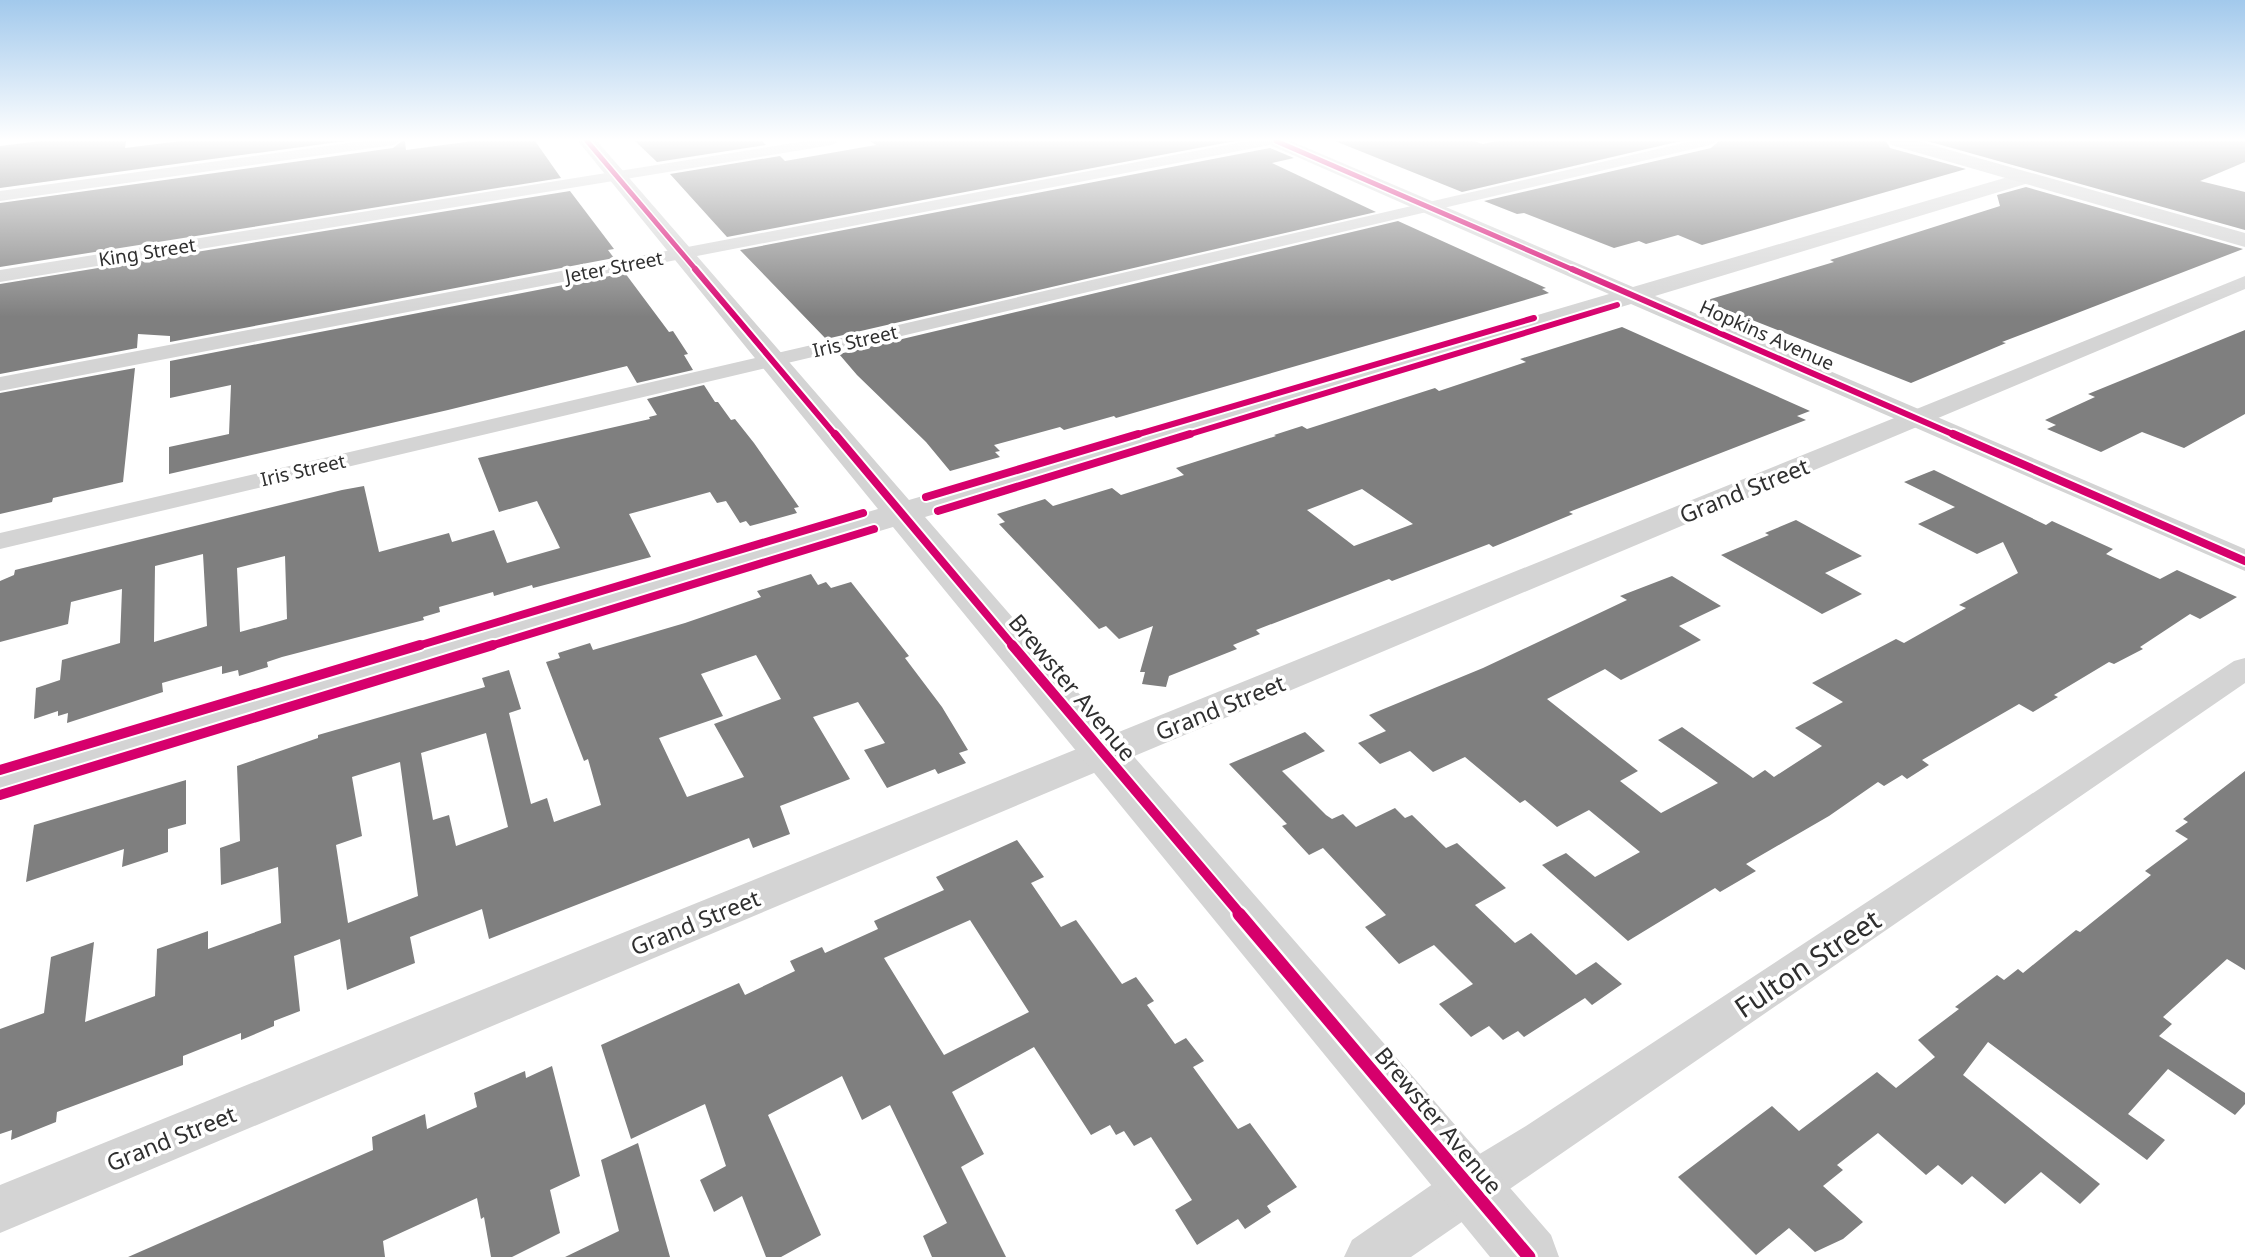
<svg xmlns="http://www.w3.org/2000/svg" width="2245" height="1257" font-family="'Noto Sans',sans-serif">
<rect width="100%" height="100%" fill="#fff"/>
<path fill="#7f7f7f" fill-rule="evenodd" d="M40,141H126L125,148L181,141H345L0,188V146Z
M402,141H405L406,150L473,141H535L561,178L0,267V203L393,148Z
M635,141H762L766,145L657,162Z
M870,141H1235L727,237L670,174L780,156L785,161L876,145Z
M1335,141H1474L1483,144L1497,141H1681L1462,192Z
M1719,141H1886L1890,148L1966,169L1702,245L1678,235L1646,244L1639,241L1614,248L1524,213L1517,214L1484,201L1711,148Z
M1927,141H2245V162L2200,181L2245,192V230Z
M1270,148L1294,158L1272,163L1376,212L826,339L740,250Z
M2026,187L2243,249L2002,342L2006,343L1911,383L1704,301L1834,262L1830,260L2000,206L1997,195Z
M570,191L614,249L608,250L614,258L170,342V336L138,334L137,348L0,374V284Z
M1398,221L1546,288L1542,289L1549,293L1116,418L1114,416L1064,430L1060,427L994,445L1000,451L995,452L1000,457L950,471L926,442L857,375L839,354Z
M625,273L669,332L673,331L688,354L684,355L693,370L637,383L627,366L448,410L169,474V447L229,434L231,385L170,398V361Z
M1622,327L1810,411L1797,416L1806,420L1569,512L1573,514L1493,547L1489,544L1392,581L1389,579L1256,630L1260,634L1233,645L1237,649L1169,676L1166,687L1142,684L1145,672H1140L1153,626L1119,639L1106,626L1099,629L999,524L1005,522L997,514L1045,499L1053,506L1112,488L1121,495L1184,475L1176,468L1276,436L1274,435L1302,426L1307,429L1435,388L1439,391L1526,362L1520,359ZM1362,489L1413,524L1354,546L1307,510Z
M2245,330V414L2184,448L2142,432L2101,452L2047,429L2056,425L2045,420L2095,397L2088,394Z
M135,368L123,482L53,498L52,502L0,514V393Z
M704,385L715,402H718L731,420L735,419L754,443L799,507L794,508L797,513L750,526L746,521L740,523L726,501L717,503L710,492L629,514L651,557L533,588L532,585L494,596L493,592L439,607L440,612L423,617L424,620L282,657L267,662L268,667L239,676L238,670L222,674V666L162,683L163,692L67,723L68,713L58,716V711L34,719L36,688L60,680L62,660L120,643L122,589L71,602L68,624L0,642V581L14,575L15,570L342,490L364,486L379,552L449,533L452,542L494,530L507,563L560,548L537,501L499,512L478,458L650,419L649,417L657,415L647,399ZM203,554L207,626L154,642L155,566ZM285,556L287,619L240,632L237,568Z
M1934,470L2046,525L2052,521L2113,549L2106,554L2160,579L2177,570L2237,597L2200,619L2190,614L2140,647L2143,649L2114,664L2109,662L2054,695L2058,697L2033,712L2019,704L1922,760L1929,765L1907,779L1902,775L1884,786L1878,782L1829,816L1746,864L1756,871L1720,892L1715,888L1628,941L1542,865L1566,853L1595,877L1640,852L1589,810L1557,827L1525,800L1520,803L1465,757L1433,772L1410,751L1380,764L1358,743L1386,731L1369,715L1483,668L1627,600L1620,596L1672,576L1721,606L1679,626L1701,640L1621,680L1605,669L1547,699L1638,771L1620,781L1661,813L1718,783L1658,740L1682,727L1753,778L1765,770L1774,777L1822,746L1795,728L1843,702L1812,683L1896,639L1904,643L1966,608L1959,605L2018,573L2003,542L1977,554L1918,524L1955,507L1904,482Z
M1796,520L1862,556L1825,573L1862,594L1822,614L1721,555L1769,535L1765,533Z
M811,574L818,585L826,582L831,588L851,582L909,656L905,658L942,707L968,750L959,753L966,763L938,774L935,769L887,788L864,750L885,743L858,702L813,717L850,779L780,806L790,834L753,848L749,838L489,939L482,909L410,937L415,963L347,990L340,939L294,956L300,1011L274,1021V1026L241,1040V1033L183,1056V1065L57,1112L56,1122L11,1140L12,1130L0,1134V1029L44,1013L51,957L94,942L85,1022L155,996L157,949L208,931V949L281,923L278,867L221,885L220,848L240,841L237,766L318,738V735L485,687L482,678L509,670L521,709L509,713L531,804L547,798L554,822L601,805L588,759L584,761L546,662L560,658L558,653L590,643L593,650L685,623L761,597L757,591ZM756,655L781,699L714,724L744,777L687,797L659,738L723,716L701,674ZM486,733L508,827L456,846L449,815L433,820L421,753ZM400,762L418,896L348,923L336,845L362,836L352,777Z
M1305,732L1325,751L1282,771L1326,815L1332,819L1343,814L1356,827L1395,808L1405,818L1412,815L1446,848L1457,843L1506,888L1475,905L1515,943L1531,933L1576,975L1596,962L1622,984L1592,1005L1585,998L1524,1037L1518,1031L1503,1040L1489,1026L1471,1037L1439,1004L1473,984L1434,945L1399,964L1365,927L1386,915L1323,848L1309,855L1282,826L1287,824L1229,764Z
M2245,771V970L2227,959L2163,1017L2172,1024L2159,1036L2245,1093V1104L2235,1115L2168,1069L2128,1114L2165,1140L2147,1160L1988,1042L1963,1075L2100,1184L2080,1204L2041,1172L2005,1204L1972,1176L1962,1185L1938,1165L1926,1175L1878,1133L1837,1165L1843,1170L1823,1186L1863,1222L1843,1239L1815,1252L1789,1228L1756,1255L1678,1177L1772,1106L1799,1131L1877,1072L1896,1088L1935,1057L1918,1040L1959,1009L1955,1007L1997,975L2004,980L2018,969L2023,973L2076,930L2080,932L2151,875L2145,871L2188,839L2175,831L2188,822L2183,819Z
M186,780V824L168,829V852L122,867L124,849L26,882L34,825Z
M1017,840L1044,877L1031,883L1061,927L1076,920L1122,984L1136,977L1154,1001L1147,1005L1175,1044L1186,1038L1204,1061L1193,1067L1238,1129L1250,1123L1297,1187L1267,1206L1271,1212L1245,1229L1238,1219L1197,1245L1175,1210L1192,1200L1151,1137L1134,1146L1124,1131L1116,1135L1110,1125L1091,1135L1034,1047L952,1092L984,1154L961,1167L1006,1257H932L923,1236L947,1223L890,1105L862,1120L842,1076L768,1115L821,1235L781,1257H766L742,1196L714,1212L700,1180L726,1166L705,1104L631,1139L601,1045L739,983L745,995L795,971L790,961L822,947L825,953L878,929L874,921L944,890L936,877ZM970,920L1029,1012L944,1055L884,958Z
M552,1066L580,1176L550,1190L560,1233L512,1257H491L484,1217L481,1219L477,1198L383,1241L385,1257H128L373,1150L372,1137L425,1114L427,1129L477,1107L474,1093L525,1071L526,1078Z
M638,1143L670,1257H565L619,1231L601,1160Z"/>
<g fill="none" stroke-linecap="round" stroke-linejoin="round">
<path fill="#d4d4d4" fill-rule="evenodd" d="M363,141H400L393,145L0,201V191Z
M806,141H839L832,145L0,282V270Z
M1248,141H1277L1270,145L0,391V377Z
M1692,141H1717L1710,145L0,549V533Z
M2245,276V289L0,1233V1185Z
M2245,658V683L1411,1257H1344L1352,1240L1453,1170L1526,1126L2234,661Z"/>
<path fill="#d4d4d4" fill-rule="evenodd" d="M578,141H597L909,500L1609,294L1270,145L1267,141H1291L1633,287L2018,174H2032L2035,178L2032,182L1655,296L2245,549V571L1631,304L925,517L1551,1235L1559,1257H1490L893,527L0,797V767L878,509Z"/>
<path fill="#cdcdcd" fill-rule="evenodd" d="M1889,141H1918L2245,233V247L1891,145Z"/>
<defs>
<path id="cycleway-far4" d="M587,141L697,271
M1276,141L1576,271"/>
<path id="cycleway-far3" d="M695,269L836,436
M1572,269L1957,436
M1132,436L1534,318
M1184,436L1617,305"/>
<path id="cycleway-far2" d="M835,434L1014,647
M1953,434L2245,561
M926,497L1138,434
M938,511L1190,434
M414,647L863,513
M487,647L874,529"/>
<path id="cycleway-far1" d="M1012,645L1241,915
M0,770L420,645
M0,795L493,645"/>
<path id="cycleway" d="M1239,914L1529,1257"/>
</defs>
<use href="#cycleway-far4" stroke="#fff" stroke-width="8"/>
<use href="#cycleway-far3" stroke="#fff" stroke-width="10"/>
<use href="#cycleway-far2" stroke="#fff" stroke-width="12"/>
<use href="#cycleway-far1" stroke="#fff" stroke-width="14"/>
<use href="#cycleway" stroke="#fff" stroke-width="18"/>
<use href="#cycleway-far4" stroke="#d6006c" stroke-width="5"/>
<use href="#cycleway-far3" stroke="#d6006c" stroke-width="6"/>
<use href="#cycleway-far2" stroke="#d6006c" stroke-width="8"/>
<use href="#cycleway-far1" stroke="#d6006c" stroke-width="10"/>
<use href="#cycleway" stroke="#d6006c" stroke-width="13"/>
</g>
<linearGradient id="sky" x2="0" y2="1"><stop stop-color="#a2c9ec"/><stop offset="0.44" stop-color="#fff"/><stop offset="1" stop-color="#fff" stop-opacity="0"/></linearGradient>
<rect width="2245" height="317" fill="url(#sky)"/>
<g text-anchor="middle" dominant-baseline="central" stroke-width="7" stroke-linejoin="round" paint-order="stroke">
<g font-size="19" fill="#2f2f2f" stroke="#fff">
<text transform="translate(147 252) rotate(-9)">King Street</text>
<text transform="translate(614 267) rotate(-11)">Jeter Street</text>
<text transform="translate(1767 335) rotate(24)">Hopkins Avenue</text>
<text transform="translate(855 341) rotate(-13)">Iris Street</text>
<text transform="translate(303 470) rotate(-13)">Iris Street</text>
</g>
<g font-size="23" fill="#2f2f2f" stroke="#fff">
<text transform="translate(1744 490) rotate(-22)">Grand Street</text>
<text transform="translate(1073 687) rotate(50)">Brewster Avenue</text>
<text transform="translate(1220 707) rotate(-22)">Grand Street</text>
<text transform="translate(695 922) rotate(-22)">Grand Street</text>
<text transform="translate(1439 1120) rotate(50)">Brewster Avenue</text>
<text transform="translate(171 1138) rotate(-22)">Grand Street</text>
</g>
<g font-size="28" fill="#2f2f2f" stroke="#fff">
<text transform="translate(1807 963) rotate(-34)">Fulton Street</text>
</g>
</g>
</svg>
